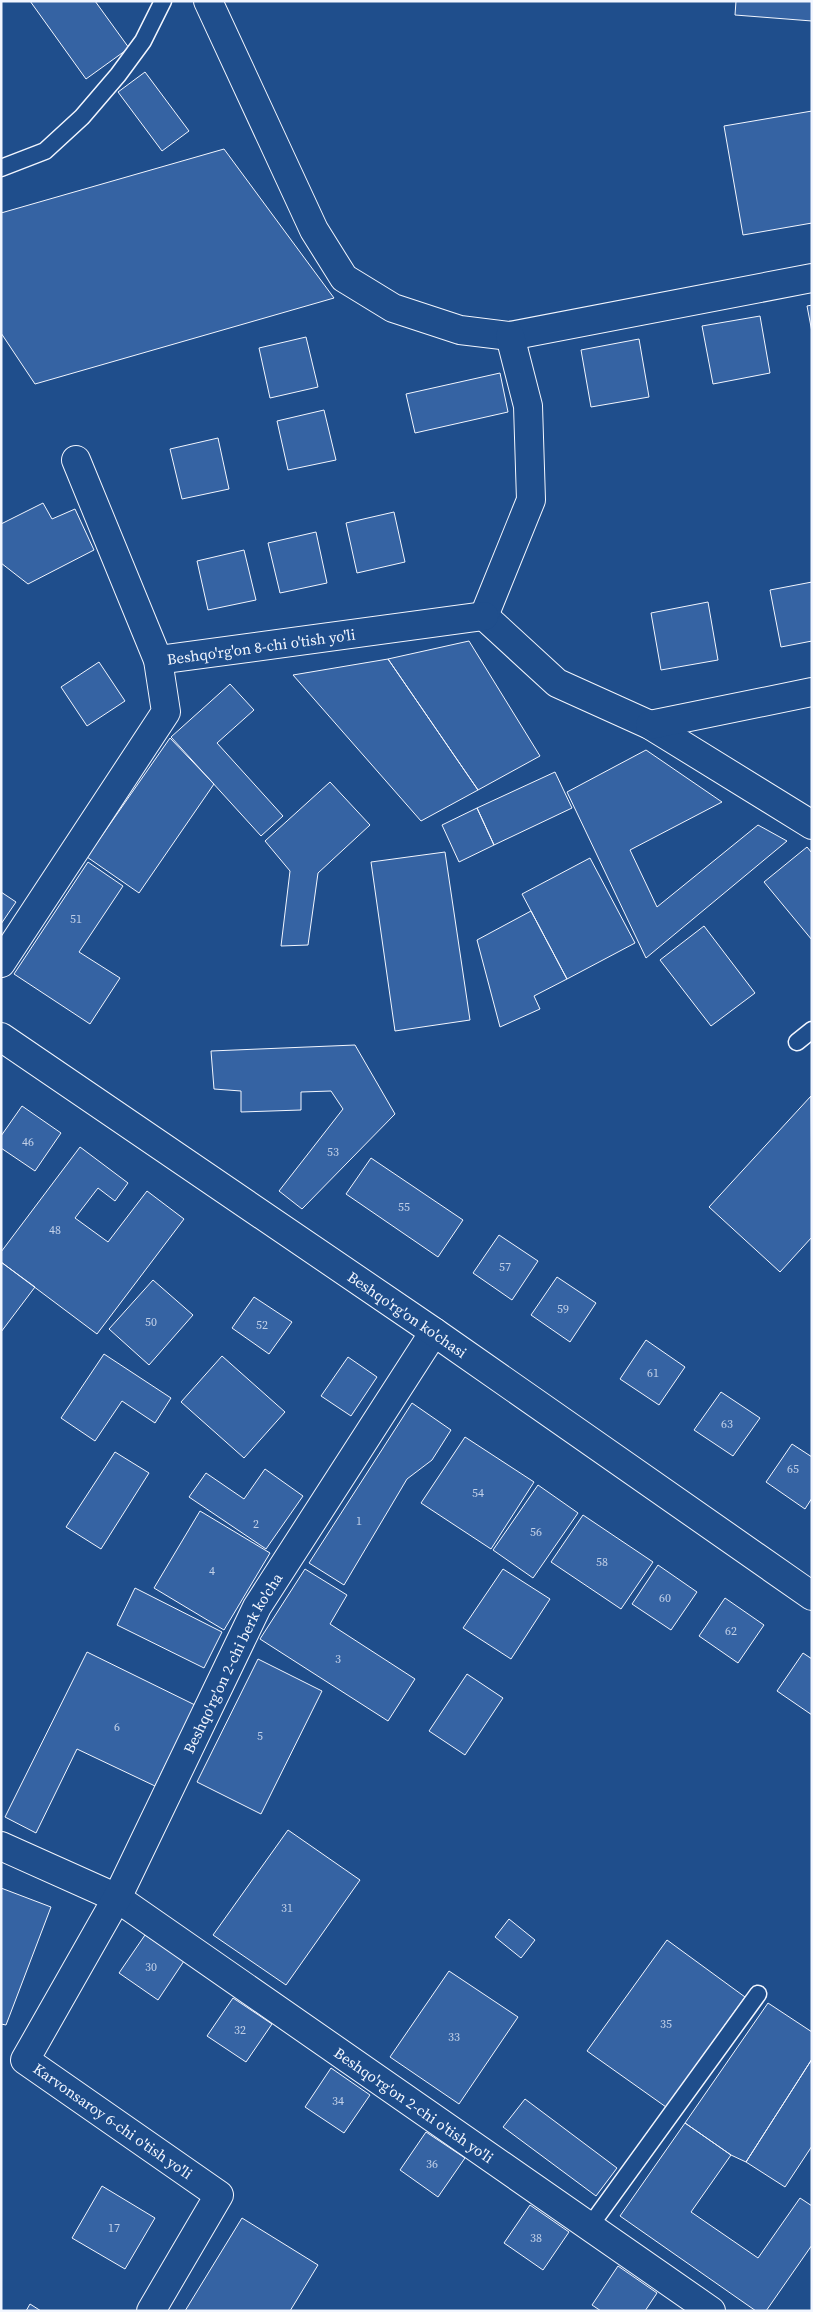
<svg xmlns="http://www.w3.org/2000/svg" width="813" height="2312" font-family="'Source Serif 4',serif">
<rect width="100%" height="100%" fill="#1f4e8c"/>
<path fill="#3563a3" stroke="#f2f6ff" d="M30,1H95L129,48L86,79Z
M736,1H812V21L735,15Z
M145,72L189,131L162,151L118,92Z
M812,111V223L743,235L724,126Z
M224,149L334,298L35,384L1,333V213Z
M812,305V332L807,306Z
M760,316L770,373L713,384L702,326Z
M306,337L318,387L270,398L259,348Z
M639,339L649,397L591,407L581,350Z
M500,373L508,412L415,433L406,394Z
M324,410L336,460L288,470L277,421Z
M218,438L229,489L182,499L170,449Z
M43,503L52,519L75,509L94,550L28,584L1,563V524Z
M394,512L405,562L357,573L346,523Z
M316,532L327,583L280,593L268,543Z
M244,550L256,600L208,610L197,561Z
M812,582V641L781,647L770,590Z
M708,602L718,660L661,670L651,613Z
M469,641L540,756L478,790L388,659Z
M388,659L478,790L421,821L293,675Z
M99,662L125,701L87,726L61,687Z
M230,684L254,710L217,743L283,816L261,836L171,737Z
M170,738L214,784L139,893L87,857Z
M646,750L722,802L630,850L657,907L758,825L787,841L646,958L567,792Z
M555,772L572,808L494,845L477,808Z
M330,782L370,825L318,873L308,945L281,946L290,871L265,841Z
M477,808L494,845L459,862L442,825Z
M807,847L812,853V940L764,882Z
M445,852L470,1020L395,1031L371,862Z
M590,858L635,943L567,979L522,894Z
M88,862L123,886L79,952L120,978L90,1024L14,974Z
M1,892L16,902L1,924Z
M531,911L567,979L534,996L540,1009L500,1027L477,940Z
M704,926L755,993L711,1026L660,960Z
M355,1045L395,1114L302,1209L279,1191L343,1109L331,1091L301,1092V1110L241,1112V1091L214,1089L211,1051Z
M811,1096L812,1237L780,1272L709,1207Z
M22,1106L61,1133L35,1171L1,1148V1136Z
M80,1147L128,1183L115,1201L98,1188L75,1218L108,1242L147,1191L184,1219L97,1334L1,1262V1252Z
M371,1158L463,1220L438,1257L346,1194Z
M499,1235L538,1261L512,1300L473,1273Z
M1,1262L35,1287L1,1332Z
M557,1277L596,1303L570,1342L531,1315Z
M153,1280L193,1315L149,1365L109,1329Z
M254,1297L292,1322L269,1354L232,1328Z
M646,1340L685,1367L659,1405L620,1379Z
M104,1354L171,1398L155,1423L122,1401L95,1441L61,1418Z
M222,1356L285,1412L244,1458L181,1402Z
M348,1357L377,1377L351,1416L321,1396Z
M721,1392L760,1418L733,1456L694,1430Z
M412,1403L451,1430L432,1460L407,1479L344,1585L309,1563Z
M465,1437L534,1482L491,1549L421,1503Z
M792,1444L812,1457V1498L805,1509L766,1482Z
M115,1452L149,1473L101,1549L66,1527Z
M265,1469L303,1496L266,1549L189,1497L206,1473L244,1499Z
M538,1485L578,1513L533,1578L493,1550Z
M200,1511L270,1553L224,1630L154,1588Z
M583,1515L653,1562L621,1609L551,1562Z
M658,1565L697,1592L671,1630L632,1604Z
M305,1569L347,1595L330,1624L415,1679L388,1721L260,1639Z
M503,1569L550,1599L511,1659L463,1628Z
M135,1588L222,1632L204,1668L117,1625Z
M725,1598L764,1625L738,1663L699,1636Z
M87,1652L195,1705L155,1786L77,1749L36,1833L5,1817Z
M803,1653L812,1659V1715L777,1691Z
M258,1659L322,1691L261,1814L197,1782Z
M467,1674L503,1698L465,1755L429,1731Z
M288,1830L360,1880L286,1985L213,1935Z
M1,1888L51,1907L6,2025L1,2024Z
M509,1919L535,1940L521,1958L495,1937Z
M145,1935L184,1961L158,2000L119,1973Z
M667,1940L745,1997L666,2107L587,2051Z
M449,1971L518,2017L459,2104L390,2057Z
M233,1998L272,2024L246,2062L207,2036Z
M768,2003L812,2032V2059L746,2162L731,2155L685,2123Z
M812,2059V2146L785,2187L746,2162Z
M331,2068L370,2095L344,2133L305,2107Z
M525,2099L617,2168L596,2196L503,2127Z
M685,2123L731,2155L691,2212L758,2258L800,2198L812,2206V2245L766,2311H756L620,2216Z
M426,2132L465,2158L438,2197L400,2170Z
M102,2186L155,2218L125,2269L72,2238Z
M530,2205L569,2232L543,2270L504,2243Z
M242,2218L318,2265L290,2311H185Z
M618,2266L657,2293L645,2311H601L592,2305Z
M30,2304L41,2311H26Z"/>
<g fill="none" stroke-linecap="round" stroke-linejoin="round">
<defs>
<path id="service" d="M1,168L45,151L82,117L118,75L143,41L163,1
M797,1042L812,1030
M590,2226L758,1994"/>
<g id="minor">
<path d="M208,1L314,230L344,278L393,308L460,330L510,336L812,278"/>
<path d="M484,616L557,683L650,725L812,825"/>
<path d="M484,616L531,500L528,406L510,336"/>
<path id="s1" d="M158,660L484,616"/>
<path d="M650,725L812,692"/>
<path d="M1,963L166,712L158,660L76,460"/>
<path id="s2" d="M1,1846L117,1898L711,2311"/>
<path id="s3" d="M151,2311L219,2195L25,2060L117,1898L257,1607L434,1332"/>
</g>
<g id="tertiary">
<path id="s4" d="M1,1037L434,1332L812,1596"/>
</g>
</defs>
<use href="#service" stroke="#f2f6ff" stroke-width="19"/>
<use href="#minor" stroke="#f2f6ff" stroke-width="30"/>
<use href="#tertiary" stroke="#f2f6ff" stroke-width="30"/>
<use href="#service" stroke="#1f4e8c" stroke-width="16"/>
<use href="#minor" stroke="#1f4e8c" stroke-width="28"/>
<use href="#tertiary" stroke="#1f4e8c" stroke-width="28"/>
</g>
<g text-anchor="middle" dominant-baseline="central" stroke-width="4" stroke-linejoin="round" paint-order="stroke">
<g font-size="12" fill="#c3d1e8">
<text x="76" y="919">51</text>
<text x="28" y="1142">46</text>
<text x="333" y="1152">53</text>
<text x="404" y="1207">55</text>
<text x="55" y="1230">48</text>
<text x="505" y="1267">57</text>
<text x="563" y="1309">59</text>
<text x="151" y="1322">50</text>
<text x="262" y="1325">52</text>
<text x="653" y="1373">61</text>
<text x="727" y="1424">63</text>
<text x="793" y="1469">65</text>
<text x="478" y="1493">54</text>
<text x="359" y="1521">1</text>
<text x="256" y="1524">2</text>
<text x="536" y="1532">56</text>
<text x="602" y="1562">58</text>
<text x="212" y="1571">4</text>
<text x="665" y="1598">60</text>
<text x="731" y="1631">62</text>
<text x="338" y="1659">3</text>
<text x="117" y="1727">6</text>
<text x="260" y="1736">5</text>
<text x="287" y="1908">31</text>
<text x="151" y="1967">30</text>
<text x="666" y="2024">35</text>
<text x="240" y="2030">32</text>
<text x="454" y="2037">33</text>
<text x="338" y="2101">34</text>
<text x="432" y="2164">36</text>
<text x="114" y="2228">17</text>
<text x="536" y="2238">38</text>
</g>
<g font-size="15" fill="#f2f6ff" stroke="#1f4e8c">
<text stroke="none"><textPath href="#s1" startOffset="104">Beshqo'rg'on 8-chi o'tish yo'li</textPath></text>
<text stroke="none"><textPath href="#s4" startOffset="492">Beshqo'rg'on ko'chasi</textPath></text>
<text stroke="none"><textPath href="#s3" startOffset="819">Beshqo'rg'on 2-chi berk ko'cha</textPath></text>
<text stroke="none"><textPath href="#s2" startOffset="489">Beshqo'rg'on 2-chi o'tish yo'li</textPath></text>
<text transform="translate(113 2121) rotate(35)">Karvonsaroy 6-chi o'tish yo'li</text>
</g>
</g>
<rect width="813" height="2312" fill="none" stroke="#f2f6ff" stroke-width="5"/>
</svg>
